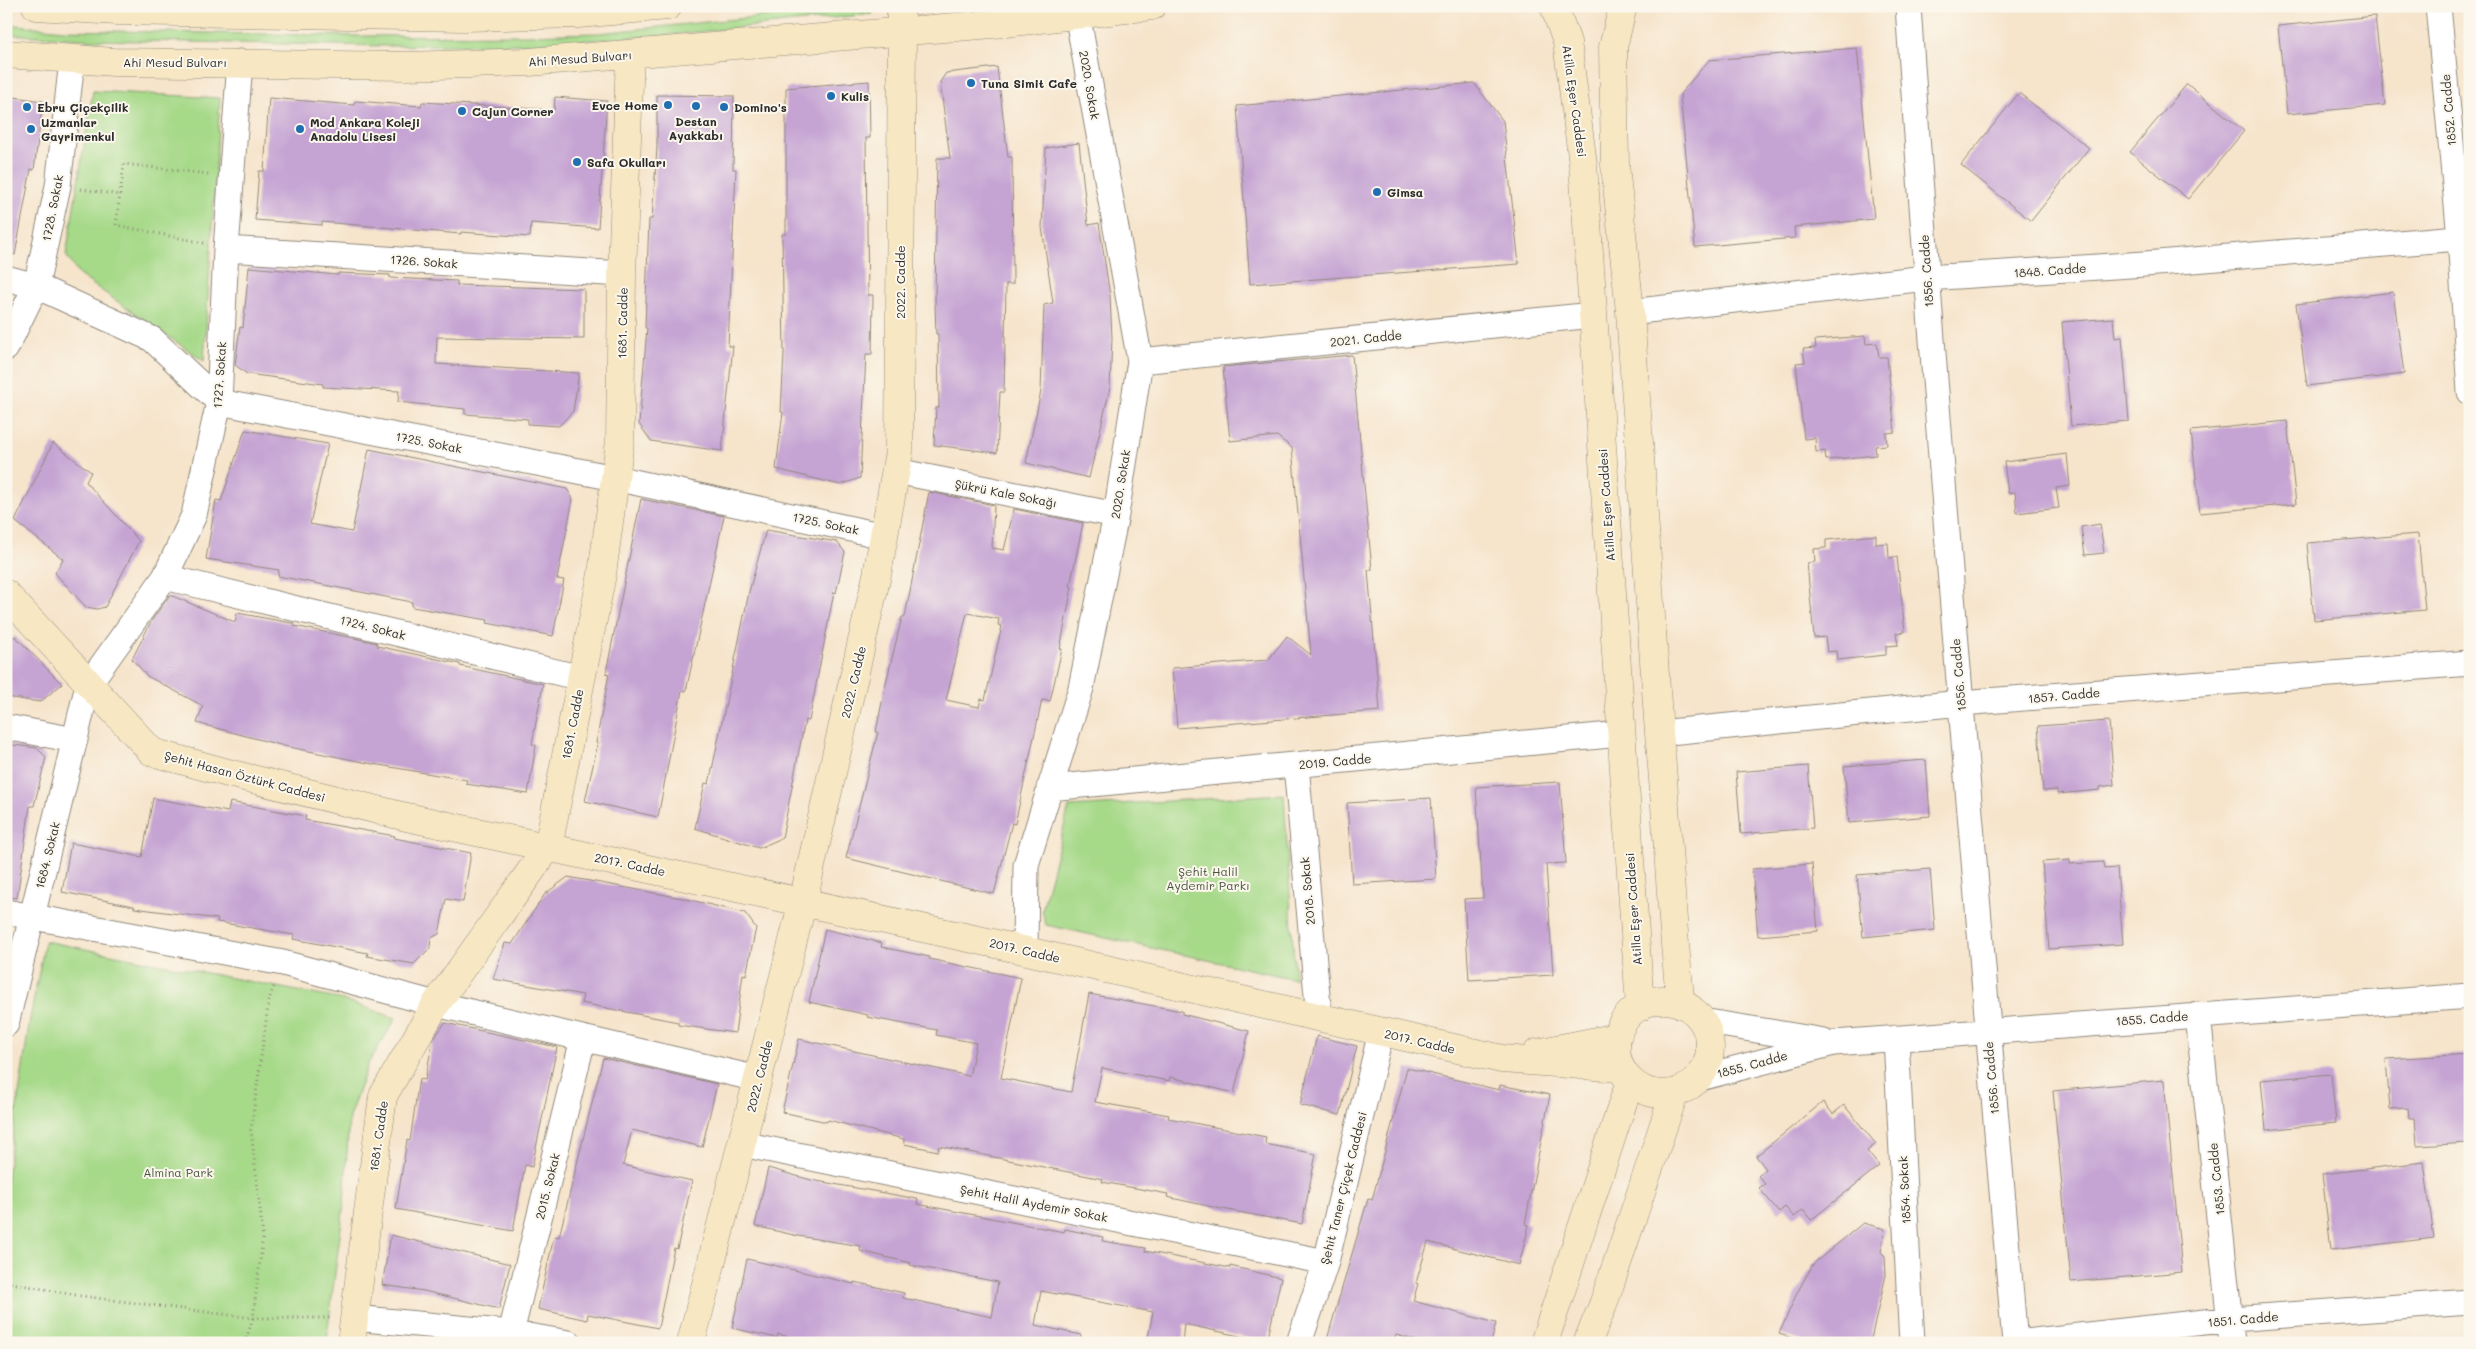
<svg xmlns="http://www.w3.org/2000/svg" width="2476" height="1349" font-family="Mali,sans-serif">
<rect width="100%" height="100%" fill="#fbf7ec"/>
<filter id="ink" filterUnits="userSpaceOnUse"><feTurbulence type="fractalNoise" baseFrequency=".02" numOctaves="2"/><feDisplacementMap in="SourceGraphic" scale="10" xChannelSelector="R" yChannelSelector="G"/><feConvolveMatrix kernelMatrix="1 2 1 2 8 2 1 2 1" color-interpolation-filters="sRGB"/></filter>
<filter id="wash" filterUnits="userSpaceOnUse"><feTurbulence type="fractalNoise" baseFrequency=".0096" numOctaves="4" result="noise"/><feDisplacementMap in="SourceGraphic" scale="20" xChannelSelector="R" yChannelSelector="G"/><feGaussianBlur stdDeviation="1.12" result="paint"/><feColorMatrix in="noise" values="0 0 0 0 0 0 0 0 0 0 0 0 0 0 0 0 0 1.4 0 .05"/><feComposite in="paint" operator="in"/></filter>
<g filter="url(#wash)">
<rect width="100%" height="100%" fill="#f6e4cb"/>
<path fill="#a6d988" stroke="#68825a" d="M863,6H872V14L671,35L531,44L383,46L90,40L6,34V24L64,30L361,36L527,35L599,33Z
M93,91L220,98L204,361L79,275L66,255Z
M1284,794L1295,979L1046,925L1042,910L1069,807Z
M45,941L343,1000L396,1018L368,1064L349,1117L344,1204L326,1343H6V1182L30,1019Z"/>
<g id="blocks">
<path fill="#c5a3d3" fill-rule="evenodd" d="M2375,16L2385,105L2287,114L2278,26Z
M1857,48L1874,219L1794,227L1795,238L1695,247L1680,94L1709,60Z
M997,67L1008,157H1012L1013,284H1006L1004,392H1000L997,453L934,445L936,408H939L938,334H936L935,304L937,158H950L940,82L946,73Z
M869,81L870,138H866L867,231L868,295H873L872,354H866L860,478L840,485L776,469L783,412H781L784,353L782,234H786V88Z
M1474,83L1503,121L1519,264L1250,284L1237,106Z
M2187,84L2244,131L2188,199L2130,152Z
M2019,93L2089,148L2031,221L1961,165Z
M657,95L734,96L733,169H736L728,346H733L722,451L651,441L639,424L647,328H645L649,219H652L657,148Z
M6,96L43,101L34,170L31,169L15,255L6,254Z
M555,97L607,101L598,228L531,223L530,237L461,232V234L322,222V225L255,220L259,171H264L269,98L354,105L355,101L421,106L422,102L554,110Z
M1079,143L1088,225L1099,223L1110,296L1112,338L1110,388L1089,478L1026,463L1041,391L1044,305L1053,303L1042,227L1046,148Z
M249,267L338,275V273L390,275V278L457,281V285L584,289V339L437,337L436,364L579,373L573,411L559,426L528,424V419L465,414V409L398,402L399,391L323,387V384L247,374L235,365L240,327L243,328Z
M2393,292L2404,374L2307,386L2296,304Z
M2113,318L2115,338L2122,337L2129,421L2071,426L2062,322Z
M1865,336L1866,344L1877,343L1879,357H1887L1895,432L1886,433L1887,445L1875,446L1876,455L1826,460L1825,451L1816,452L1815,438L1804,439L1796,363L1805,362L1803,349L1816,348L1815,340Z
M1352,355L1372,570H1368L1380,711L1177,728L1172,668L1268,660L1287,636L1311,655L1292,448L1277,436L1230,441L1223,367Z
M2287,421L2296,504L2200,513L2191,431Z
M245,430L328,444L310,524L352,532L369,449L567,489L573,499L557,579L564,580L553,636L487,623L488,620L412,607V602L278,576L279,570L206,559L216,500L221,501Z
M53,443L91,472L86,482L139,541L105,607L97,609L86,607L55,573L63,559L15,521Z
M2067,454L2070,486L2056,488L2059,508L2017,513L2015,492L2008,493L2004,462Z
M929,492L994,505L992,548L1004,550L1014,509L1083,523L1070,586L1072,587L1060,649H1062L1050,701L1042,700L1015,824L1012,823L994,894L846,858L878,732H876L885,687L902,617H905ZM967,613L999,619L998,625L1002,626L985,700L981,699L979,707L946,700Z
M641,499L724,516L686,691L682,690L658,817L585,801L598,743H596L609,674L606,673Z
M2100,524L2104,553L2085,555L2081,527Z
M766,530L837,542L845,552L836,593L834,592L809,721L805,720L782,838L759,848L695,828L705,783L709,784L749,592Z
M2418,534L2425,610L2314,620L2307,543Z
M1876,535V544L1888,543L1889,558L1897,557L1905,632L1896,633L1898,645L1886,646V655L1837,660L1836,651L1827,652L1825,637L1814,638L1807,563L1815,562L1814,549L1826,548V540Z
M170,595L235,622L237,613L292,623H295L294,626L359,639L377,643V646L460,664V666L543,684L532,744L536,745L528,794L466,784L467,780L373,764L284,746L197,723L203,706L147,676L132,659L152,620Z
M15,636L62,684L40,702L6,697V644Z
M2109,721L2114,785L2100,787V790L2057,794V790L2043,791L2038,726Z
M6,744L37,748L46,757L34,806H30L17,898L6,897Z
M1926,760L1930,816L1849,823L1844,766Z
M1808,766L1813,828L1741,834L1736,772Z
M1560,782L1566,863L1546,864L1553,975L1469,980L1464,899L1483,898L1476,787Z
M153,798L228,812L230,802L306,816L305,820L395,836L394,838L471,853L463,902L446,899L439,934L431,938L430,948L414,964L367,956L368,953L293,939L294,935L217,922L218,919L134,908V906L62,892L71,843L142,857Z
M1431,798L1436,879L1352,884L1347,803Z
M2070,860V864L2103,862L2104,869L2117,868L2123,944L2049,949L2042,862Z
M1812,864L1818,931L1758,936L1752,869Z
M1930,869L1935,930L1863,937L1857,875Z
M568,877L682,898L745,913L756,928L746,975L743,974L735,1033L678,1025V1022L581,1003L583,995L493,979L505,943L512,944L545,894Z
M825,929L882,943L881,947L930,957L929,959L1021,978L1001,1078L1071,1092L1089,994L1182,1011V1014L1249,1031L1234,1093L1170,1077L1169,1081L1102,1068L1095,1102L1169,1115L1168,1118L1266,1137L1265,1144L1316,1154L1302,1224L1217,1208L1167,1197L1168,1194L1102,1182L1103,1179L939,1146L938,1151L904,1144V1139L828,1120L827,1122L782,1112L799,1039L969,1076L976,1043L936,1035L937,1030L867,1017L868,1015L809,1002Z
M445,1023L557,1047L532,1167L525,1165L513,1231L396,1209L407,1140L410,1141L419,1079L425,1080L433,1040Z
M1317,1036L1357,1046L1340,1115L1300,1105Z
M2469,1054L2470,1103L2466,1104L2469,1143L2417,1146L2415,1118H2409L2408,1108L2390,1109L2386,1059Z
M603,1058L717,1084L702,1147L632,1130L623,1165L692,1181L677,1249L674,1248L658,1328L588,1314L587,1320L538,1309L554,1236L559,1237Z
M1407,1068L1499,1090L1500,1085L1550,1095L1525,1224L1529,1225L1519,1265L1428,1242L1416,1283L1418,1284L1413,1301L1496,1323L1491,1343H1425L1396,1335L1394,1343H1326L1368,1199L1372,1200Z
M2331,1074L2336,1123L2266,1130L2261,1080Z
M2164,1080L2182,1272L2071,1282L2053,1091Z
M1823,1102L1833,1114L1844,1105L1876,1144L1867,1151L1879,1166L1811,1220L1803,1210L1794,1217L1785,1207L1779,1212L1759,1188L1765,1184L1758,1176L1766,1169L1756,1156Z
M2424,1162L2434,1238L2331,1250L2322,1174Z
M768,1168L811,1180L918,1199L917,1204L1064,1232L1065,1229L1103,1237L1102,1241L1146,1248L1145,1251L1230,1268V1266L1281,1278L1267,1342L1184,1324L1182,1343H1147L1153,1312L1041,1291L1035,1325L1081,1335L1080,1343H812L778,1334L777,1338L732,1328L747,1259L854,1284V1282L904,1293L903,1298L992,1317L998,1282L910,1265L911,1263L860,1251L861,1246L798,1236L755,1226Z
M1863,1223L1885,1229L1881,1252L1885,1256L1886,1275L1870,1343H1808L1779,1334L1797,1293L1813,1264Z
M391,1235L510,1264L499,1309L424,1291L382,1285Z"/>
</g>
</g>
<g filter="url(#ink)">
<use href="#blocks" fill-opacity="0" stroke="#90887b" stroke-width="1"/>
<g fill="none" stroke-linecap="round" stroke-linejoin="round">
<defs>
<path id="street" d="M1908,6C1938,452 1977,897 2015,1343
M2438,6L2460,237L2470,392
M226,249L622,274
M6,278L36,286L152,339L219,402L615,478L884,536
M1630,312L1926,278L2145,264L2470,237
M6,348L36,286L58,186L72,60
M1140,361L1593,315
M896,471L1116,515
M165,577L581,678
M6,727L75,740
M1659,733L1961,703L2470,663
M1296,765L1319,1017
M1049,788L1621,734
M6,912L283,963L436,1004L758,1079
M1025,950L1026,865L1081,688L1116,515L1140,361L1077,13
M2198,1015L2232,1343
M1702,1021L1824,1041
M6,1024L88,685L165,577L194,515L219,402L226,249L240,62
M1896,1038L1912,1343
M1700,1078L1834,1043L2470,996
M742,1144L1326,1262
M354,1318L511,1333L569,1343
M511,1333L583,1039
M1299,1343L1326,1262L1381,1032
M2016,1343L2231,1319L2470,1302"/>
<path id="secondary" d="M36,6L117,11L465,17L578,14L668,6
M1554,6L1567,42L1583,164L1640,1007
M1623,6L1613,47L1615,165L1630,312L1659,733C1668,823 1670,914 1681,1004
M6,54L114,62L406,66L529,62L1005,23L1152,6
M6,594L152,752L228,773L402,816L992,943L1502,1059L1621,1068
M1616 1047a47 47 0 1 1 94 0a47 47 0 1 1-94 0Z
M1537,1053L1617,1037
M351,1343L383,1096L436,1004L548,847L602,574L620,441L622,274L630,55
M691,1343L803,901L877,575L899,452L902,31L900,6
M1544,1343L1630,1081
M1587,1343L1603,1305L1674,1094"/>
</defs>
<use href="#street" stroke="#90887b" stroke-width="27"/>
<use href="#secondary" stroke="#90887b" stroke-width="29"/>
<path stroke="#90887b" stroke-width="3" stroke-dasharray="1 4" stroke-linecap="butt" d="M81,189L120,195
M204,243L116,225L124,164L208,174
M6,1282L81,1296L253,1318H331
M245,1343L253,1318L263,1236L251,1130L269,999L275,984"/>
<use href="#street" stroke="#fff" stroke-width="25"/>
<use href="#secondary" stroke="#f7e8c3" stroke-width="28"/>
</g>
</g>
<g fill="#1f6fb2" stroke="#fbf7ec" stroke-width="2">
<circle cx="971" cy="83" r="5"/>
<circle cx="831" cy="96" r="5"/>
<circle cx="668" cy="105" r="5"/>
<circle cx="696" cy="106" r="5"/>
<circle cx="27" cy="107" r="5"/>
<circle cx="724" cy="107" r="5"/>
<circle cx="462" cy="111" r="5"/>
<circle cx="31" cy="129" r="5"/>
<circle cx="300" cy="129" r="5"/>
<circle cx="577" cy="162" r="5"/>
<circle cx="1377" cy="192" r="5"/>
</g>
<g text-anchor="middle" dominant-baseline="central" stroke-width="4" stroke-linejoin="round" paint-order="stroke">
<g font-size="12" fill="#2b2b2b" stroke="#fbf7ec">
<text transform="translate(580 58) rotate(-4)">Ahi Mesud Bulvarı</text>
<text x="175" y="62">Ahi Mesud Bulvarı</text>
<text transform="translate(1090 85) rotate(80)">2020. Sokak</text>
<text transform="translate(1575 101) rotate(82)">Atilla Eşer Caddesi</text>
<text transform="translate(2448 110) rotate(-95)">1852. Cadde</text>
<text transform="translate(52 208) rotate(-79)">1728. Sokak</text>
<text transform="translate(424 261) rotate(4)">1726. Sokak</text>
<text transform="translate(2050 270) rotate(-4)">1848. Cadde</text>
<text transform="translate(1926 271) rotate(-94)">1856. Cadde</text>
<text transform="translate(900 282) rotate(-90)">2022. Cadde</text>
<text transform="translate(622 323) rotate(-89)">1681. Cadde</text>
<text transform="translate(1366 338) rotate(-6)">2021. Cadde</text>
<text transform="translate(219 375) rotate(-86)">1727. Sokak</text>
<text transform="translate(429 442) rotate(11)">1725. Sokak</text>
<text transform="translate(1120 484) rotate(-81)">2020. Sokak</text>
<text transform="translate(1006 493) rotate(11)">Şükrü Kale Sokağı</text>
<text transform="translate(1606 505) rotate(-94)">Atilla Eşer Caddesi</text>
<text transform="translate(826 523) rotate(12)">1725. Sokak</text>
<text transform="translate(373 627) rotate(14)">1724. Sokak</text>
<text transform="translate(1958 675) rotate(-95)">1856. Cadde</text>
<text transform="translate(853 682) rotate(-77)">2022. Cadde</text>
<text transform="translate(2064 695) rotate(-5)">1857. Cadde</text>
<text transform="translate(572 724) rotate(-79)">1681. Cadde</text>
<text transform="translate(1335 761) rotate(-5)">2019. Cadde</text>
<text transform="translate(245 776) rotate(15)">Şehit Hasan Öztürk Caddesi</text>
<text transform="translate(47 855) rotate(-76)">1684. Sokak</text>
<text transform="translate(630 864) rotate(12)">2017. Cadde</text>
<text transform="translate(1307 891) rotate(-95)">2018. Sokak</text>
<text transform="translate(1633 909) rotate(-94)">Atilla Eşer Caddesi</text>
<text transform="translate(1025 950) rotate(13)">2017. Cadde</text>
<text transform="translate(2152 1018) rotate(-4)">1855. Cadde</text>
<text transform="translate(1420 1041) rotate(13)">2017. Cadde</text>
<text transform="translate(1752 1064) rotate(-15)">1855. Cadde</text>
<text transform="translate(759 1076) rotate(-76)">2022. Cadde</text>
<text transform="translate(1991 1078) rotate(-95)">1856. Cadde</text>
<text transform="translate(378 1136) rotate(-82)">1681. Cadde</text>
<text transform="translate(2216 1179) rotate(-96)">1853. Cadde</text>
<text transform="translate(547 1186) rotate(-76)">2015. Sokak</text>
<text transform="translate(1343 1188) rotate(-76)">Şehit Taner Çiçek Caddesi</text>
<text transform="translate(1904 1190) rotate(-93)">1854. Sokak</text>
<text transform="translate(1034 1203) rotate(11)">Şehit Halil Aydemir Sokak</text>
<text transform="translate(2243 1319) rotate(-5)">1851. Cadde</text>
</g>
<g font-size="12" font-weight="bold" fill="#2b2b2b" stroke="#fbf7ec" text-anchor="start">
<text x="981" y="83">Tuna Simit Cafe</text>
<text x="841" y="96">Kulis</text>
<text x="658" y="105" text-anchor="end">Evce Home</text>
<text x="37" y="107">Ebru Çiçekçilik</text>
<text x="734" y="107">Domino's</text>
<text x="472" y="111">Cajun Corner</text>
<text x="696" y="121" text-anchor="middle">Destan<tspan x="696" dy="14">Ayakkabı</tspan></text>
<text x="41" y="122">Uzmanlar<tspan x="41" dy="14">Gayrimenkul</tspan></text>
<text x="310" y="122">Mod Ankara Koleji<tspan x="310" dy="14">Anadolu Lisesi</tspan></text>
<text x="587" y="162">Safa Okulları</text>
<text x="1387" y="192">Gimsa</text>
</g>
<g font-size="12" fill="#4a5642" stroke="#fbf7ec">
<text x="1208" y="871">Şehit Halil<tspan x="1208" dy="14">Aydemir Parkı</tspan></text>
<text x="178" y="1172">Almina Park</text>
</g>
</g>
<rect width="2476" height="1349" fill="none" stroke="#fbf7ec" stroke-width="25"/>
</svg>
